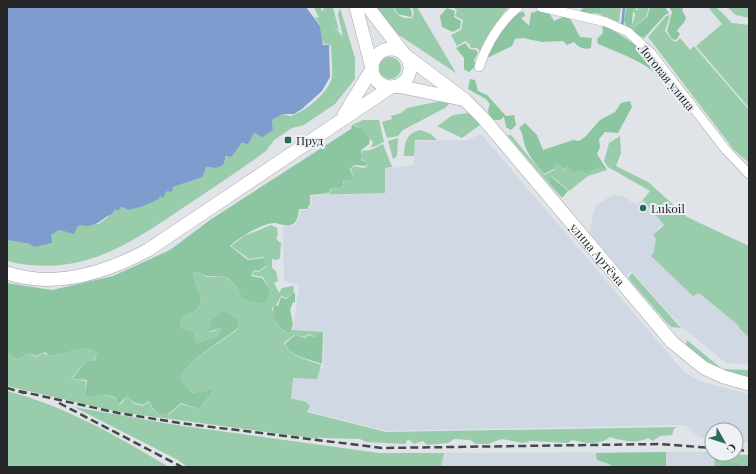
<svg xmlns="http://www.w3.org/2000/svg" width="756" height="474" font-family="'Playfair Display',serif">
<rect width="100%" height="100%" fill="#e0e3e8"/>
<path fill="#d0d8e3" d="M481,134L684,372L702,382L749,394V443L736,442V430H712V439L700,438L685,425L386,431L288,406L293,370L323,369L324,333L293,332L299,285L284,281L283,226L294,225L298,220L300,210H307L312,204L311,196L385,193V169L414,165L415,141L467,140Z
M612,195L623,196L636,205L646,196L667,220L656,230L659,234L657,247L654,251L697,291L702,288L749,330V364L726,363L682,327L631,271L626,276L590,233L593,214L596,206Z
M712,452V454H715L714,467H441L444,453Z"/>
<path fill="#99ccab" d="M314,7H321V10L324,11L323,8L333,7L339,31L332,24L343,37L338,14L340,8L355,58V79L335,104L304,125L292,128L274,140L266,151C240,170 214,187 187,205C130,244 80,279 7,261V240L30,244L34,247L51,243V235L59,230L67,232L80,225L99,224L114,212L115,209L120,207L129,210L149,203L173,187L203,177L206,167L216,168C227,154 242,146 254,133L265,135L273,130L272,120L283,114L290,116C304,113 329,92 332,77C333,67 331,55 331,45L324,44C319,35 324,26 314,17L319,18Z
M374,7H393C397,16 402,19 412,18L414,13L412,7H417L456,73L396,33Z
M452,7H509L502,15L480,51L477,48H471L469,44L465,41L457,46L451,35L461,30L463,20L455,16L457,10Z
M602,7H621L619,22L600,15L603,13L600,9Z
M638,7H649L646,17L634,28V33L626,26L633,23L635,15L633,10H638Z
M708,7H716L732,23L749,25V108L696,46L722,24Z
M727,7H749V18L736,15Z
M670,15L665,31L672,40L676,42L680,38L690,50L694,46L749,110V163L734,150L648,37L666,16Z
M379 68a11 11 0 1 1 22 0a11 11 0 1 1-22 0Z
M446,100L450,103L445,108L403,130L398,136L387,138L382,122L392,119L391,116L401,113L407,108Z
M469,113L480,125L462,138L437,126L453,115Z
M363,120H379L384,142L371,148L373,142L358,126L352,125Z
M420,130L431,134L437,140H415L414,156H404C405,143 406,133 420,130Z
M507,135H511L544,175L554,170L557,164L564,171L567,165L583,170L585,175L600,167L607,170L588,176L569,191L554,178L548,175L550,183L561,198Z
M620,136L621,153L616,166L648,182L687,217L749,246V337L741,330L737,324L699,293L693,296L651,256L654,252L656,239L653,235L664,225L643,200L650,191L608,167L604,161L609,143Z
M398,138L397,156L393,159L388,141Z
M383,144L392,167L385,168V193L313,195L329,194L332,189L342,188L344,185V181L354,180L351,169L354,166L364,168L367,166V162L360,158L362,151L371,150Z
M271,225L277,228L278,236L276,238L279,242H281L280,258L277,260L272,259V268L276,271L278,281L274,283L279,293L282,288L294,286L293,294L286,298L281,296L277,304L272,308C273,320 277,327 287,333L292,330L323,332V334L315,337L309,334L305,337L294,335L284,343C292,358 307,359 321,365L317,379L293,378L291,398H289L306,402L310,406L307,412L386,432L677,427L674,429L672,435L660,436L653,441L648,438C637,444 622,441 610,437C599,446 584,443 572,440L568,443L530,441L523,443L502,439L488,444H476L470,440L454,439L448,443L427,445L423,441L414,444L408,439L405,444L366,442L360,439L321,438L317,435L320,439L118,412L7,386V352L18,360L28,353L36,357L44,353L50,356L87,348L97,353L93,361L87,360L71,379L86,381L84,398C96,396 105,392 116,399L118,405L122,403L127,396L133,403L143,406L149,402C152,411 158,415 168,415L181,404L199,409C204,401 212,397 214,389L192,393L180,379C189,358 221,343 238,329L239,320L224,310L211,320L207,332L215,331L221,327L217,336L197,343L193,331L182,328L180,322L182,317C215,307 195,292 193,272L201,273L206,277H226L237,287L242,299L263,304L268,300L270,289L263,277L252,275L255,271L259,272L267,266L263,257L249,259L231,246L244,236Z
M632,273L681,328L671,327L666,322L628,278Z
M687,340L722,369L749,370V377L715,370L685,348Z
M7,391C65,406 117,436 169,467H7Z
M74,407L176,425L379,453H444L441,467H187L178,460Z
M715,454L749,455V467H738L739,465L721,461L720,467H714Z"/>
<path fill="#8bc6a0" d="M394,7H410L412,14L411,17L398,14Z
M584,7H602L600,9L603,13L599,14L594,13L586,16L579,12Z
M626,7H638L637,9L633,10L632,24L626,26L624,21Z
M650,7H665L669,13L665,15L644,38L635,33L634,28L647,17Z
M669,7H684L682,10L686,18C685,23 680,26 677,31L680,34L676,40L672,39L667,31L672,12Z
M447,8L455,11L454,17L461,21L460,28L453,32L442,27L440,16Z
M538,11L549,13L554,21L565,16L571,20L580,37L592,38L591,48C584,50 579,48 574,42L567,45L563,41L542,42L523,38L515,39L512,46L485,59C494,44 503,12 524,12L525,16L521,18L529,26L531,13Z
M602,25C622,34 653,54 660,76L658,77C649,63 614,51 598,44L597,39L603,33Z
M465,43L470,49L476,50L478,53L474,60L476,66L469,72L464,69V58L456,48Z
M470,79L475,80L478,91L487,95L506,116L514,115L516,125L511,130L506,127L504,117L500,120H494L489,116L488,110L490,104L486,99L468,89Z
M630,101L632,107L618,133L605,132L599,139L600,147L597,154L607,170L600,167L585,175L583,170L573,172L567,165L564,170L557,164L554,169L544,174C537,166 527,154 524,143C523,137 523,134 519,128L525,123L537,135L543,150L573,140L579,141L585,137L600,120L615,112L621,103Z
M352,125L361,128L370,139L369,144L361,150V160L367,162L366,166L354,165L350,169L354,180L343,181L344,185L341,188L331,189L329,193L310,195V204L307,209H299C298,214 298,221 293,224C287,227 281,224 275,223C264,222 237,239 230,246L248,260L263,258L267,265L259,271L254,270L251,276L262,278L270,289L268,300L263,304L242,299L237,287L227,277L206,276L201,273L193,272C195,293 215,306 182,317L180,322L182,328L193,331L197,343L217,336L221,328L207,332L211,320L224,310L239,320L238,328C221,342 188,359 180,379L192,393L214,389C211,397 204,401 199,409L181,403L167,415C158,415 153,411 149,401L143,405L133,402L127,396L118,405L116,398C105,392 96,396 84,398L87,380L72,379L87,360L94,361L97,353L87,348L50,356L45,352L36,356L28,353L18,360L7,352V283L52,290L113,276L170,250L210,220L351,129Z
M548,175L554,179L568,191L562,198L550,183Z
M295,292V303L293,302L290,310L293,324L291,331L287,333C278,327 268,315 275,305L278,306L281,297L286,299Z
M319,334H323L322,364C307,358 293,358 285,344L295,335L305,338L309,335L315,337Z
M666,452V467H613L609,464L597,460L596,453Z
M721,461L740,464L738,467H720Z"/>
<path fill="#7f9ccf" d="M7,7H306L320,26L323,45H330L329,47L330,77L322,91L302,109L294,114H283L272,120L273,130L263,137L254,133L248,144L242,143L231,157L226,156L223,165L216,168L206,167L203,177L173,187L172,192L167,191L163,198L160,196L159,199L143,206L129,210L121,207L118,211L115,209C114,214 110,215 106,217C97,224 91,228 80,225L77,227L74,234L59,230L51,235L52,243L34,247L30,244L7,240Z"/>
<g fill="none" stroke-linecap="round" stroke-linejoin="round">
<path stroke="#7f9ccf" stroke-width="2.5" d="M622,28L624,7"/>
<defs>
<path id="street" d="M541,7L606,22L628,32L651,53L726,150L749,174
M479,67C487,43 499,23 518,7"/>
<g id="secondary">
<path d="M356,7L372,68"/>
<path id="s1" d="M368,7L405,55L465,100L483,118L672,342L704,368L724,377L749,384"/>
<circle cx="391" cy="68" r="19"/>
<path d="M397,86L461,99"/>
<path d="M344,115L372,69"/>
<path d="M7,273C55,289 105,273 148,250L391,87"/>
</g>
</defs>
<use href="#street" stroke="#a1a4a9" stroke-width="10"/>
<use href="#secondary" stroke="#a1a4a9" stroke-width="14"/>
<use href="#street" stroke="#fff" stroke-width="9"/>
<use href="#secondary" stroke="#fff" stroke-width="13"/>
<path stroke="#454749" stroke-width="2.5" stroke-dasharray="8 4" stroke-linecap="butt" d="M7,388L24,393
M19,391L118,413L180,423L382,448L660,444L712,448
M59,403L182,467
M736,450L749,451"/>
</g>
<g fill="#296b5b" stroke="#edf1f6" stroke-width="1.5">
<rect x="284" y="136" width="8" height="8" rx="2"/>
<circle cx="643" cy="208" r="4"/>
</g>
<g text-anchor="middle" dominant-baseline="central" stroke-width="4" stroke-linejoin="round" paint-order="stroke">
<g font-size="12" fill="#252729" stroke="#edf1f6">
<text transform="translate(667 77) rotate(51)">Логовая улица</text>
<text stroke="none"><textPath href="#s1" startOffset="339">улица Артёма</textPath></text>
</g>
<g font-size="12" fill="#252729" stroke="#edf1f6" text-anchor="start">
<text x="296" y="140">Пруд</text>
<text x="651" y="208">Lukoil</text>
</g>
</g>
<rect width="756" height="474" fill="none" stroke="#252729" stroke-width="16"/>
<g transform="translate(724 442) rotate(129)"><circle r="19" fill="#edf1f6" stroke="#9da0a4"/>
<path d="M0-3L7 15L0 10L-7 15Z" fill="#296b5b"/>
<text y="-6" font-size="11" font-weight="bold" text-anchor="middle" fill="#252729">С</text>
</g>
</svg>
